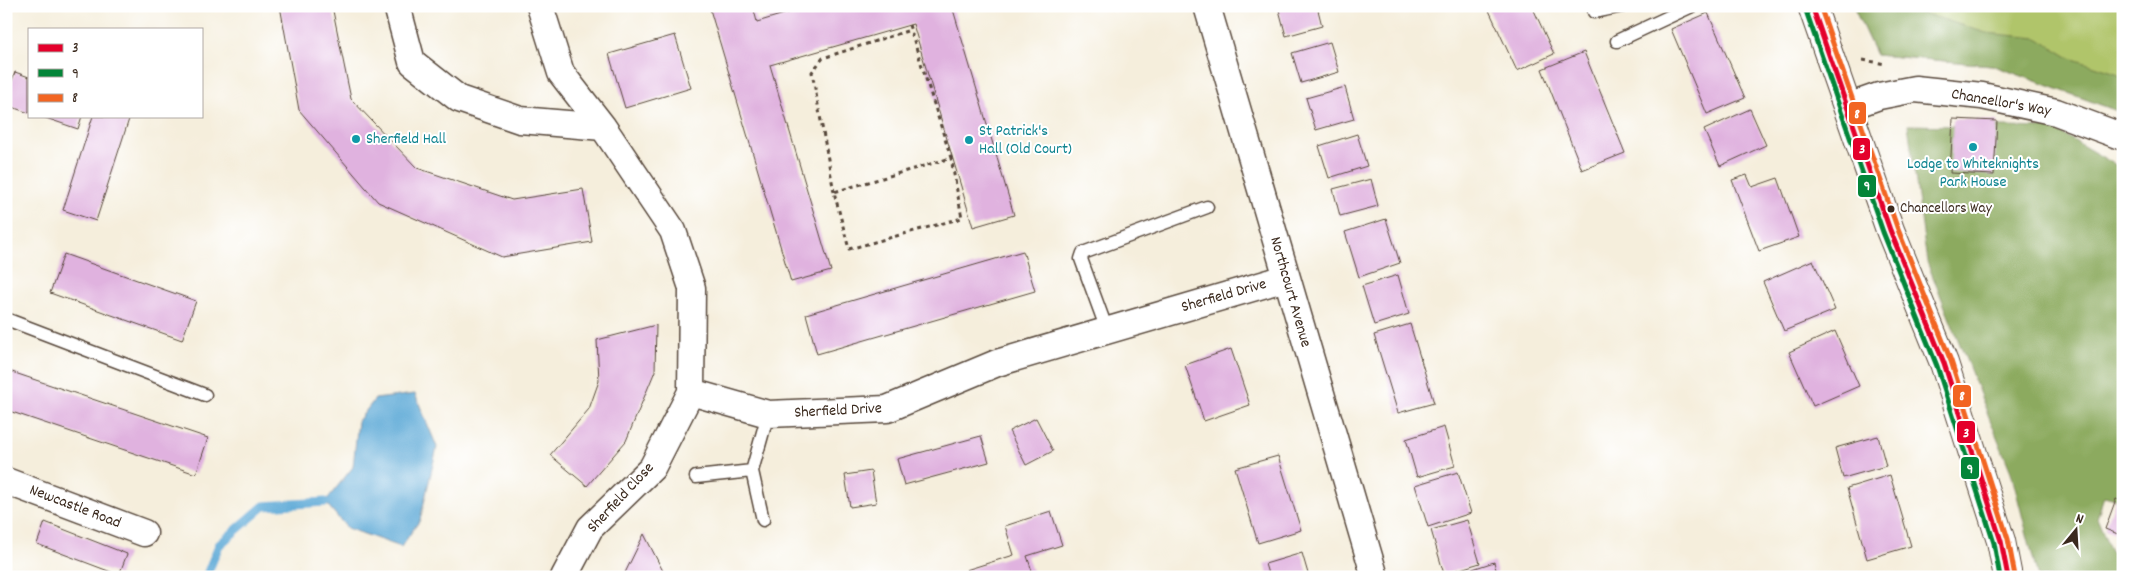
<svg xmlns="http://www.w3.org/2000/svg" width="2129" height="583" font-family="Dekko,sans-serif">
<rect width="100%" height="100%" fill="#fff"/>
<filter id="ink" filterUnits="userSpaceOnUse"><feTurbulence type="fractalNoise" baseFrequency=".02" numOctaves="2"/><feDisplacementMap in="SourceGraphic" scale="10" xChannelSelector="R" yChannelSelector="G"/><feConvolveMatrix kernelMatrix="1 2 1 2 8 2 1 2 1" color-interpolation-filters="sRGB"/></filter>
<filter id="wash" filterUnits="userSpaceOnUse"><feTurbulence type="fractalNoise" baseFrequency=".0096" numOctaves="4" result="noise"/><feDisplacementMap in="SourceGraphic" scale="20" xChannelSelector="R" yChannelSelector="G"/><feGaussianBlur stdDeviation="1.12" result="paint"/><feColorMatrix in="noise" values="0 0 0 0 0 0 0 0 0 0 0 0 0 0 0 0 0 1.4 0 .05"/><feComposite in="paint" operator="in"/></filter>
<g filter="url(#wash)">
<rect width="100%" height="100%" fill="#f5eedc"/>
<path fill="#b0c56a" stroke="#767844" d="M1853,6H2123V113L1992,65L1876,55Z"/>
<path fill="#8caa5e" stroke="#646a3e" d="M1853,6H1901V9L1929,15L1986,33L2037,38L2070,58L2116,73L2123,78V113L1992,65L1876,55Z
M1908,125L2052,128L2123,169V501L2104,496L2097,518L2112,554L2123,556V577H2038L2011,472L1927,262Z"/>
<path fill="#5faad7" stroke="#4d6a7a" d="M415,394L437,447L420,520L401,547L347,528L325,502L353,467L358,421L375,399Z"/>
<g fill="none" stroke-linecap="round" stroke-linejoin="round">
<path stroke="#5faad7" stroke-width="9" d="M206,577L219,545L264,506L325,502"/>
</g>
<g id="blocks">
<path fill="#e0b2df" d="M280,6H332L351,99L417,168L512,200L583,189L592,242L502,257L378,202L299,110Z
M709,6H753L757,22L811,6H952L1014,215L973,227L913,24L770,65L831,271L791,282Z
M1278,6H1317L1322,26L1286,36Z
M1487,6H1532L1554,54L1517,71Z
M1708,13L1745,98L1707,114L1671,29Z
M675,35L691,88L625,108L609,54Z
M1330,42L1339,72L1301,83L1292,53Z
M1584,52L1625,153L1582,170L1542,69Z
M15,72L29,77V113L6,105V98Z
M1345,87L1354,119L1316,130L1306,98Z
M1750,109L1766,145L1720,166L1704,130Z
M40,116H82L78,129Z
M93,116H130L96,221L63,210Z
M1953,119L1997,121L1994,175L1950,173Z
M1357,134L1367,166L1329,178L1319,146Z
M1747,175L1752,187L1778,178L1799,237L1759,251L1732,180Z
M1371,179L1378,206L1340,216L1333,189Z
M1386,219L1400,263L1359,277L1345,232Z
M1023,251L1035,291L817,354L806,314Z
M64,254L196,301L182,340L50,293Z
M1813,260L1835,310L1784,331L1763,282Z
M1398,275L1409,314L1374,325L1362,286Z
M1410,324L1434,403L1398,413L1374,335Z
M656,325L655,371L626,441L587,486L550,455L589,409L599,381L597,340Z
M1835,331L1859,386L1813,406L1789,352Z
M1231,349L1250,405L1204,421L1185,365Z
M6,370L208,438L196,474L6,410Z
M1036,418L1053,451L1026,465L1009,431Z
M1444,427L1455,466L1417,477L1406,439Z
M981,436L989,462L904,485L897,459Z
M1878,436L1886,466L1843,478L1835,448Z
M1278,456L1301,530L1258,543L1235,468Z
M871,471L876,503L850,507L845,475Z
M1458,472L1471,513L1428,527L1415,485Z
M1890,475L1911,546L1867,559L1847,488Z
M2116,499L2123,501V536L2105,529Z
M1051,511L1062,545L1027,556L1034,577H968L966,570L1014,555L1005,526Z
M1467,520L1480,563L1444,574L1431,530Z
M45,522L127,554L119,575L37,544Z
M644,534L666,577H623Z
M1302,553L1309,577H1269L1265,564Z
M1494,562L1498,577H1451V576Z"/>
</g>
</g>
<g filter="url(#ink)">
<use href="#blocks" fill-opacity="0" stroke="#57473a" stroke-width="1"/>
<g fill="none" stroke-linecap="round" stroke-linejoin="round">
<defs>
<path id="service" d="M1594,12L1623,6
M1617,41L1692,6
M6,319L205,395
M1107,330L1081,259L1083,253L1207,207
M696,477L752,471
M763,520L752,471L768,414"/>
<path id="minor" d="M397,6L412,62L459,99L520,120L603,127
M540,6L561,73L603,127L673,231L692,288L691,392L652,468L590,528L564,577
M1207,6L1375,577
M1848,107L1879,96L1915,89L1982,96L2056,112L2123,137
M691,392L768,414L887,409L997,363L1286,278
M6,481L144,533"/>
<path id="primary" d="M1812,6L1890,230L1944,363L2001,541L2008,577"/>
</defs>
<use href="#service" stroke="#57473a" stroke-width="15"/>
<use href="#minor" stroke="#57473a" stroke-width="29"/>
<use href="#primary" stroke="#57473a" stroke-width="30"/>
<path stroke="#57473a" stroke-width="3" stroke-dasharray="4 4" stroke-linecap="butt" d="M909,25L951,158L834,192L849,249L962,218L951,158
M1863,60L1886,64
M834,192L812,72L823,58L910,30"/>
<use href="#service" stroke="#fff" stroke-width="12"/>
<use href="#minor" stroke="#fff" stroke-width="26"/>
<use href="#primary" stroke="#fff" stroke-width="28"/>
<defs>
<path id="bus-1" d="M1812,6L1890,230L1944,363L2001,541L2008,577"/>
<path id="bus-2" d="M1805,8L1883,232L1937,366L1994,543L2000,577"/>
<path id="bus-3" d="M1820,6L1897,227L1951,361L2008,539L2015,576"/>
</defs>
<use href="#bus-1" stroke="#fff" stroke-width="9"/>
<use href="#bus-2" stroke="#fff" stroke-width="9"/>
<use href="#bus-3" stroke="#fff" stroke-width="9"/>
<use href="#bus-1" stroke="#e4002b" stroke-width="5"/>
<use href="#bus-2" stroke="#048539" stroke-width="5"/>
<use href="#bus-3" stroke="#f26522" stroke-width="5"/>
</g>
</g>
<g fill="#0f9aa8" stroke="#fff" stroke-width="2">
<circle cx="356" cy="139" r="5"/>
<circle cx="969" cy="140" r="5"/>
<circle cx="1973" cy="147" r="5"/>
</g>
<circle fill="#3b2a1e" stroke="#fff" stroke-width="2" cx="1891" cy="209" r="4.5"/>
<g text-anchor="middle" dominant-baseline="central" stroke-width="4" stroke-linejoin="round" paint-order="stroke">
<g font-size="15" fill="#3b2a1e" stroke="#fff" text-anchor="start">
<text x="1900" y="209">Chancellors Way</text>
</g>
<g font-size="16" fill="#3b2a1e" stroke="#fff">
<text transform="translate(2001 103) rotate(10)">Chancellor's Way</text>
<text transform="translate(1290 292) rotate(74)">Northcourt Avenue</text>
<text transform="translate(1224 296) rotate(-16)">Sherfield Drive</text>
<text transform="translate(838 411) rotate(-3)">Sherfield Drive</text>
<text transform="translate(621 498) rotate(-47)">Sherfield Close</text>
<text transform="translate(75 507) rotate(21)">Newcastle Road</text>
</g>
<g font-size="16" fill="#0d838f" stroke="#fff" text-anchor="start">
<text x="979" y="131">St Patrick's<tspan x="979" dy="18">Hall (Old Court)</tspan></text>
<text x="366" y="139">Sherfield Hall</text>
<text x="1973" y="164" text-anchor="middle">Lodge to Whiteknights<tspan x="1973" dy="18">Park House</tspan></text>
</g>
</g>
<g stroke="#fff" stroke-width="2">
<rect x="1848" y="101" width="19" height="24" rx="5" fill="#f26522"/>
<rect x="1852" y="137" width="19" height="24" rx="5" fill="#e4002b"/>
<rect x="1857" y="174" width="20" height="24" rx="5" fill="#048539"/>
<rect x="1952" y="384" width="20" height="24" rx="5" fill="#f26522"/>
<rect x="1956" y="420" width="20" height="24" rx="5" fill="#e4002b"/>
<rect x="1960" y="456" width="20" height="24" rx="5" fill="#048539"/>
</g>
<g font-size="14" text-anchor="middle" font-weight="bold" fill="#fff">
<text x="1857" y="118">8</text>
<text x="1862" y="153">3</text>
<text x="1867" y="190">9</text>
<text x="1962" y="400">8</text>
<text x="1966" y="437">3</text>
<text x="1970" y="473">9</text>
</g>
<rect width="2129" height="583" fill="none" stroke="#fff" stroke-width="25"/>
<rect x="28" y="28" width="175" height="90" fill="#ffffff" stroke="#b1aaa5"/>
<rect x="38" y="44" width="25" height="8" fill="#e4002b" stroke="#b1aaa5"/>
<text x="72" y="52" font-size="15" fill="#3b2a1e">3</text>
<rect x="38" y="69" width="25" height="8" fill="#048539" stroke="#b1aaa5"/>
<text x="72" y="78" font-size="15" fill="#3b2a1e">9</text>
<rect x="38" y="94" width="25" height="8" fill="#f26522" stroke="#b1aaa5"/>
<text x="72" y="102" font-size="15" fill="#3b2a1e">8</text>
<g transform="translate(2076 530) rotate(18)" stroke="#ffffff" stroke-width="4" paint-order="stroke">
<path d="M0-4L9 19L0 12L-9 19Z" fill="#3b2a1e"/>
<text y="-8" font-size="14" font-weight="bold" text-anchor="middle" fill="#3b2a1e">N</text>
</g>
</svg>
